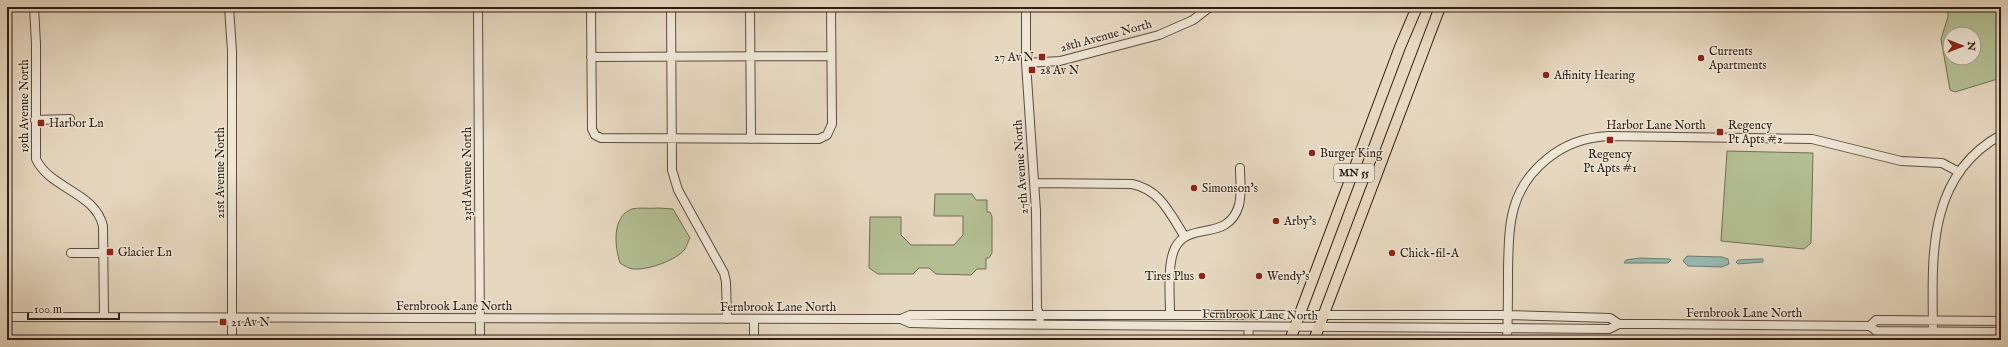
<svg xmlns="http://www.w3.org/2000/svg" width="2008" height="347" font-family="'IM FELL English',serif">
<rect width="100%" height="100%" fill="#e6d8c0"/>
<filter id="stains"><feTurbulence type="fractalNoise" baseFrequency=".005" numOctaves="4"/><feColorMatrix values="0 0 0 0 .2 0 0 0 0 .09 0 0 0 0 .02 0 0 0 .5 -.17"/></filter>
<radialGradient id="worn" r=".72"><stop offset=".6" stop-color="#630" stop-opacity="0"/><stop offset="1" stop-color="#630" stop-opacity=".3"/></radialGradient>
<path fill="#b3bf93" stroke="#716e53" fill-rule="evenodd" d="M1948,7H2001V78L1955,92L1950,90L1941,39L1948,17ZM1950,34H1974V58H1950Z
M1727,151L1813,153L1811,243L1804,249L1721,241Z
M935,194H972L976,200H987V212H990L992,217V253L989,258H986V269H977L971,275L936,274L929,268H919L913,274H878L869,268L870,217H901V235L911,245H954L963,235V216H934Z
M658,208L673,209L690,238C688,241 687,246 685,249C677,260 648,270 635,269C629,269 625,266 620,263C615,247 611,217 632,209C639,207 650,209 658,208Z"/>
<path fill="#96bab0" stroke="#6d7b71" d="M1687,256L1722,257L1728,259L1729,264L1722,267L1688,266L1683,261Z
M1640,258L1669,259L1671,260L1668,263H1624L1626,260Z
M1759,259H1763V262L1738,264L1736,262L1738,260Z"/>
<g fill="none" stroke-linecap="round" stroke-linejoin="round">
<defs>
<path id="minor" d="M34,7L36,44V159C50,189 95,192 103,226L104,317
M229,7L232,51V340
M478,7L480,340
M591,7L592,129L595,135L601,138L819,139L827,135L832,124L831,7
M671,7L672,170L678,190L724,273L726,282L727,319
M750,7L751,139
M1026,7V63L1036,211L1037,308L1040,318
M591,57L831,56
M1026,63L1060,61L1159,35L1193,20L1210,7
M35,120L70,119
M1035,183L1132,184C1161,190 1170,214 1185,237
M71,253H103
M1170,315C1170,296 1167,264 1175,248C1189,220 1228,243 1239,205C1242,193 1240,180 1240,168
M7,317L860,319H901L910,315H1508L1610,318L1619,324H1654L1870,326L1876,320L2001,321
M901,319L910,323L951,324L1609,329L1619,324
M1870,326L1876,331L2001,332
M754,340V319
M1248,340L1249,327
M1507,340C1508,317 1508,293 1508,270C1509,224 1509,190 1547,159C1565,144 1586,137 1609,136L1812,139L1901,161L1942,163L1959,172
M1933,340C1933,264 1923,178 2001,135"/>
<path id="major" d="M1290,340L1400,47L1417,7
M1314,340L1440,7"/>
</defs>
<use href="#minor" stroke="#5d4b3e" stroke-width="10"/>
<use href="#major" stroke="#2f1c13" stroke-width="12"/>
<use href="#minor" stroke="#efe6d6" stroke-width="8"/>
<use href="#major" stroke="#e6d8c0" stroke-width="10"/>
</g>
<g fill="#8f2418" stroke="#efe6d6" stroke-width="1.5">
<rect x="1038" y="53" width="8" height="8" rx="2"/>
<circle cx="1701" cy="58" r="4"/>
<rect x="1028" y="66" width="8" height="8" rx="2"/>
<circle cx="1546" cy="75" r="4"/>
<rect x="37" y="119" width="8" height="8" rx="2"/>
<rect x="1716" y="128" width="8" height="8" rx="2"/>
<rect x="1606" y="136" width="8" height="8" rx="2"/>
<circle cx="1312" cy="153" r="4"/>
<circle cx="1194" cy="188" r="4"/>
<circle cx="1276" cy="221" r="4"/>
<rect x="106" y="248" width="8" height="8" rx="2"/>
<circle cx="1392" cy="253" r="4"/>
<circle cx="1202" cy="276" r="4"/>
<circle cx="1259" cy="276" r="4"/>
<rect x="219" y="318" width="8" height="8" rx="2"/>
</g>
<g text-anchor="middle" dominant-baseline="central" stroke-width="3" stroke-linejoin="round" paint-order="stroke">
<rect fill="#efe6d6" stroke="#69594e" stroke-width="1" x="1334" y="164" width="40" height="18" rx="3"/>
<g font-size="11" font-weight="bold" fill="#2f1c13">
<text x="1354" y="173">MN 55</text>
</g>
<g font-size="12" fill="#2f1c13" stroke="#efe6d6">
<text transform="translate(1106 36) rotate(-15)">28th Avenue North</text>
<text transform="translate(24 106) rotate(-90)">19th Avenue North</text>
<text x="1656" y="125">Harbor Lane North</text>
<text transform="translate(1021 167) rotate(-94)">27th Avenue North</text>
<text transform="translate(220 173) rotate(-90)">21st Avenue North</text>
<text transform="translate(467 174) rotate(-90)">23rd Avenue North</text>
<text x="454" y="306">Fernbrook Lane North</text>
<text x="778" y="307">Fernbrook Lane North</text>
<text x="1744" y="313">Fernbrook Lane North</text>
<text transform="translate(1260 315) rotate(1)">Fernbrook Lane North</text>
</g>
<g font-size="12" fill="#2f1c13" stroke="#efe6d6" text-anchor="start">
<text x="1709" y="51">Currents<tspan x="1709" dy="14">Apartments</tspan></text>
<text x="1034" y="57" text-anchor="end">27 Av N</text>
<text x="1040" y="70">28 Av N</text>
<text x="1554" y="75">Affinity Hearing</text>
<text x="49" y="123">Harbor Ln</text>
<text x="1728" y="125">Regency<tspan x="1728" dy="14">Pt Apts #2</tspan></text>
<text x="1320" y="153">Burger King</text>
<text x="1610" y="154" text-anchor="middle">Regency<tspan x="1610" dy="14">Pt Apts #1</tspan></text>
<text x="1202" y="188">Simonson's</text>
<text x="1284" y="221">Arby's</text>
<text x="118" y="252">Glacier Ln</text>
<text x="1400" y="253">Chick-fil-A</text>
<text x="1194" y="276" text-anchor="end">Tires Plus</text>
<text x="1267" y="276">Wendy's</text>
<text x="231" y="322">21 Av N</text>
</g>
</g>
<rect width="2008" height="347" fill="none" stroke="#e6d8c0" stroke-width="24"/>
<rect x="8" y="8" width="1992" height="331" fill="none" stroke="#2f1c13" stroke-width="2"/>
<rect x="12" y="12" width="1984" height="323" fill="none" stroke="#2f1c13"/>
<g transform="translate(1962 46) rotate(90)"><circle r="19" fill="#efe6d6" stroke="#a29588"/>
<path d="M0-3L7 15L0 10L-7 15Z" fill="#8f2418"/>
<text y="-6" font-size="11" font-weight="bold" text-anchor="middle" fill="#2f1c13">N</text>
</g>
<path d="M28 313v6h91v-6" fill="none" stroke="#2f1c13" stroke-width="2"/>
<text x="34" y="313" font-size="12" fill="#2f1c13" stroke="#efe6d6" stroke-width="3" paint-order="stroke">100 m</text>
<rect width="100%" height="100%" filter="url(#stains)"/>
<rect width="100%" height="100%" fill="url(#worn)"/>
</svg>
